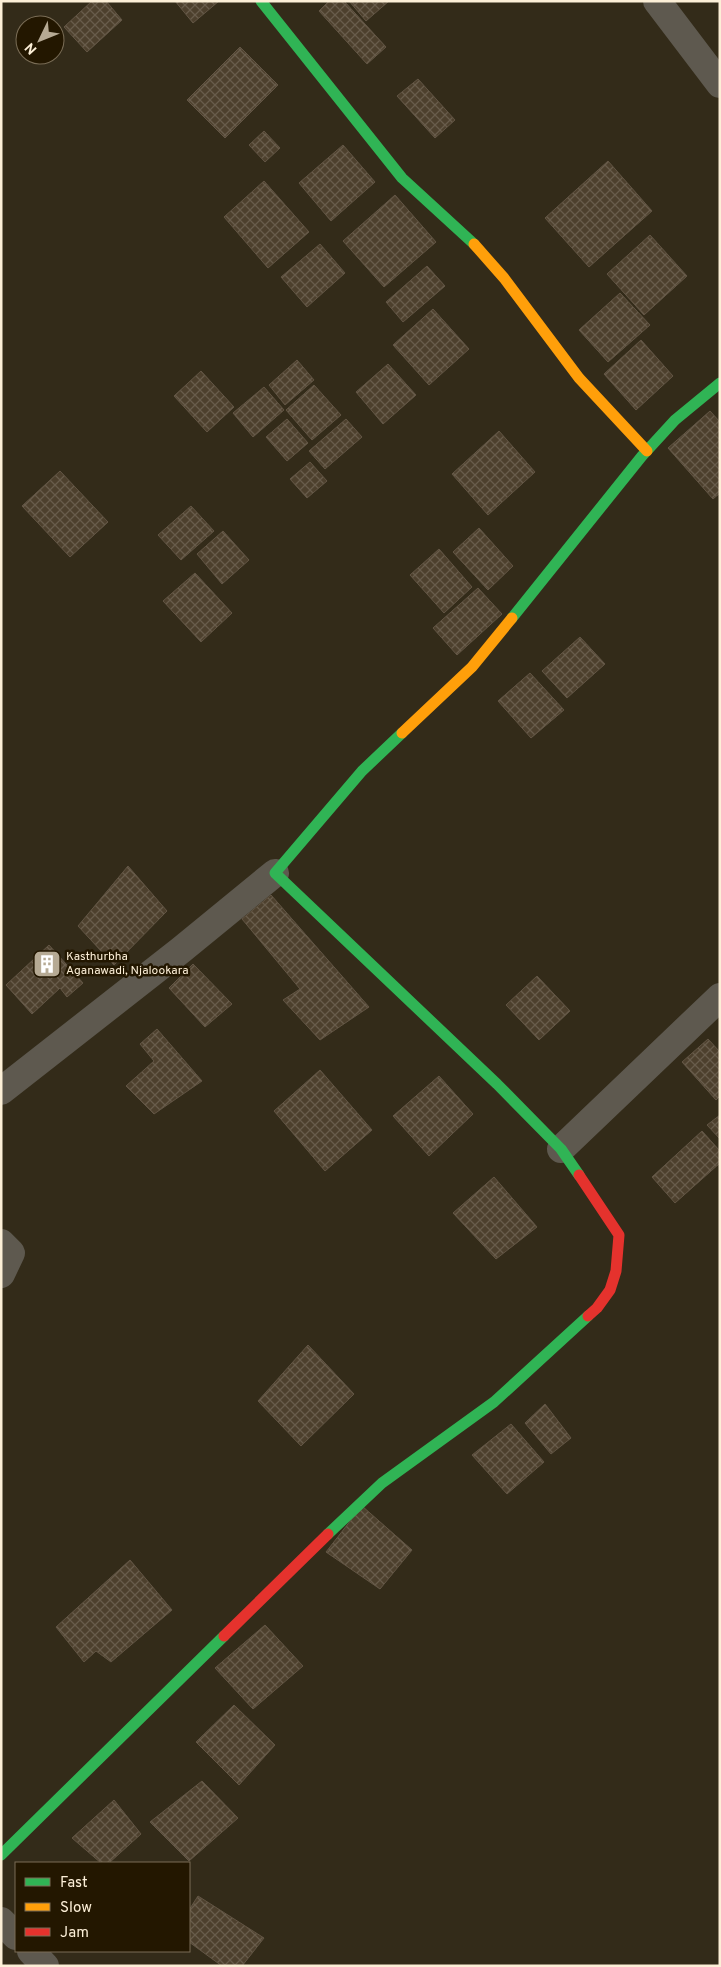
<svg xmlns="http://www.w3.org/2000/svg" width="721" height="1967" font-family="Overpass,sans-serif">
<defs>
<pattern id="building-cross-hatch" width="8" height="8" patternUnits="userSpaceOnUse" patternTransform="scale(1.25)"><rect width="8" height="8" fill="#4d402d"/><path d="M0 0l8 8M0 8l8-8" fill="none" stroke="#685c4b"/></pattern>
</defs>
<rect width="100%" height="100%" fill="#332b19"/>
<path fill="url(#building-cross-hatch)" stroke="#625544" d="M92,1H106L122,20L87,52L64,27Z
M175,1H219L193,23Z
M329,1H344L386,47L367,64L319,11Z
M349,1H389L366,21Z
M240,47L278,85L225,138L187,100Z
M418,79L455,120L435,138L397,96Z
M264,131L280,148L265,162L249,145Z
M343,145L375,182L331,221L299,183Z
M608,161L652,211L589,267L545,218Z
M264,181L309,232L268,268L224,217Z
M395,195L436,242L384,287L343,241Z
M650,235L687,276L644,315L607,274Z
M320,244L345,273L307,307L281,277Z
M427,266L445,286L403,322L386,302Z
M620,293L650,325L608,362L579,330Z
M433,309L469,349L429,385L393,345Z
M641,340L673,376L636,410L604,374Z
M297,360L314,380L285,405L269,385Z
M388,364L416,395L383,424L356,392Z
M201,371L234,407L207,432L174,396Z
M314,385L341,415L312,440L286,410Z
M264,387L284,410L253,437L233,413Z
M710,411L720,422V493L713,499L668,448Z
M287,419L308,443L287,461L266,437Z
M346,419L362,437L325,469L309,451Z
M499,431L535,472L488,515L452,474Z
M310,462L327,481L307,498L290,479Z
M60,471L108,522L70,557L22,506Z
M191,506L214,531L181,560L158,535Z
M479,528L513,566L488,590L453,552Z
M223,531L249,560L222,584L197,554Z
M439,549L472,587L444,613L410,575Z
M195,573L232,613L201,642L163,601Z
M478,588L502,614L457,655L433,628Z
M580,637L605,664L567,698L542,671Z
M530,673L564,710L531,738L498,701Z
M128,866L167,911L114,965L78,926Z
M271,895L369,1007L320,1040L283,1000L300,989L242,919Z
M49,945L83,983L67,997L60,988L32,1014L6,985Z
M193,964L232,1004L205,1027L169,988Z
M537,976L570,1011L539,1040L506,1005Z
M157,1029L202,1081L154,1114L126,1086L154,1061L140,1044Z
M708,1039L720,1052V1096L716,1100L682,1062Z
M320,1070L372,1130L325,1171L274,1111Z
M439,1076L473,1114L429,1156L393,1116Z
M720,1115V1139L707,1125Z
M702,1131L720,1151V1163L675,1203L652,1177Z
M494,1177L537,1227L496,1259L453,1213Z
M308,1345L354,1394L301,1446L258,1401Z
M545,1404L571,1438L551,1454L525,1423Z
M511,1424L544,1462L507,1494L472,1455Z
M362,1506L412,1550L380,1589L326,1552Z
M130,1560L172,1610L111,1662L96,1651L84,1662L56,1627Z
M265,1625L303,1666L253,1709L215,1668Z
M234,1705L275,1745L239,1785L196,1742Z
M202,1781L238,1818L189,1861L150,1822Z
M114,1800L141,1834L109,1863H101L72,1838Z
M198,1896L264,1938L242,1966H222L189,1942V1910Z"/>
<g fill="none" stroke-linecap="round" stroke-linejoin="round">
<path stroke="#5e594f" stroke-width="28" d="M657,1L720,84
M1,1091L181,950L275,873
M561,1149L720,997
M1,1243L11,1253L1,1274
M1,1921L16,1936
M31,1951L45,1966"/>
<path stroke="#30b455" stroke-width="11" d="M261,1L402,178L474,244
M512,618L642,456L675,420L720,383
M402,733L362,771L275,873L497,1084L561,1149L579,1175
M328,1534L382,1483L494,1402L588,1316
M1,1855L224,1636"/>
<path stroke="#ff9f0a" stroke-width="11" d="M474,244L504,278L579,378L647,451
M402,733L472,667L512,618"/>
<path stroke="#e5322d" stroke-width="11" d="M579,1175L619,1235L616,1271L610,1290L597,1308L588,1316
M224,1636L328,1534"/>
</g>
<defs>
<symbol id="building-square" viewBox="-11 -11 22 22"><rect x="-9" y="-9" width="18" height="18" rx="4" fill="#b6aa94" stroke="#231700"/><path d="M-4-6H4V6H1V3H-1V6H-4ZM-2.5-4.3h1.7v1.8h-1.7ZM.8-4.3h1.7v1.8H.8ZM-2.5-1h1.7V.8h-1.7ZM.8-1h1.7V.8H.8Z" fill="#fff"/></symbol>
</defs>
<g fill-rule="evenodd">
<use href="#building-square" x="31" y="948" width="32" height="32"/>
</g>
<g text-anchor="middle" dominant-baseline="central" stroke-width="5" stroke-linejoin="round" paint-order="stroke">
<g font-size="12" fill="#fcefd7" stroke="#231700" text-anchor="start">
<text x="66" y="957">Kasthurbha<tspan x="66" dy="14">Aganawadi, Njalookara</tspan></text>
</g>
</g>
<rect width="721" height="1967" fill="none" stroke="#fcefd7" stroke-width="5"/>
<rect x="15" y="1862" width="175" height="90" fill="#231700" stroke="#7a6d56"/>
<rect x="25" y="1878" width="25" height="8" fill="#30b455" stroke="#7a6d56"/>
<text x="60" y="1887" font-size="15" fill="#fcefd7">Fast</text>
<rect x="25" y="1903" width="25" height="8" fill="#ff9f0a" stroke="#7a6d56"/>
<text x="60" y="1912" font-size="15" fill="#fcefd7">Slow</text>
<rect x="25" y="1928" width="25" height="8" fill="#e5322d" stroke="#7a6d56"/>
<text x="60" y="1937" font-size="15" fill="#fcefd7">Jam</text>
<g transform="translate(40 40) rotate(227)"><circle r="24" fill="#231700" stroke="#7a6d56"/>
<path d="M0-4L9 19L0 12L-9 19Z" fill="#b6aa94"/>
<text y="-8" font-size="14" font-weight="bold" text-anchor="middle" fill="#fcefd7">N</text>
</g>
</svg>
